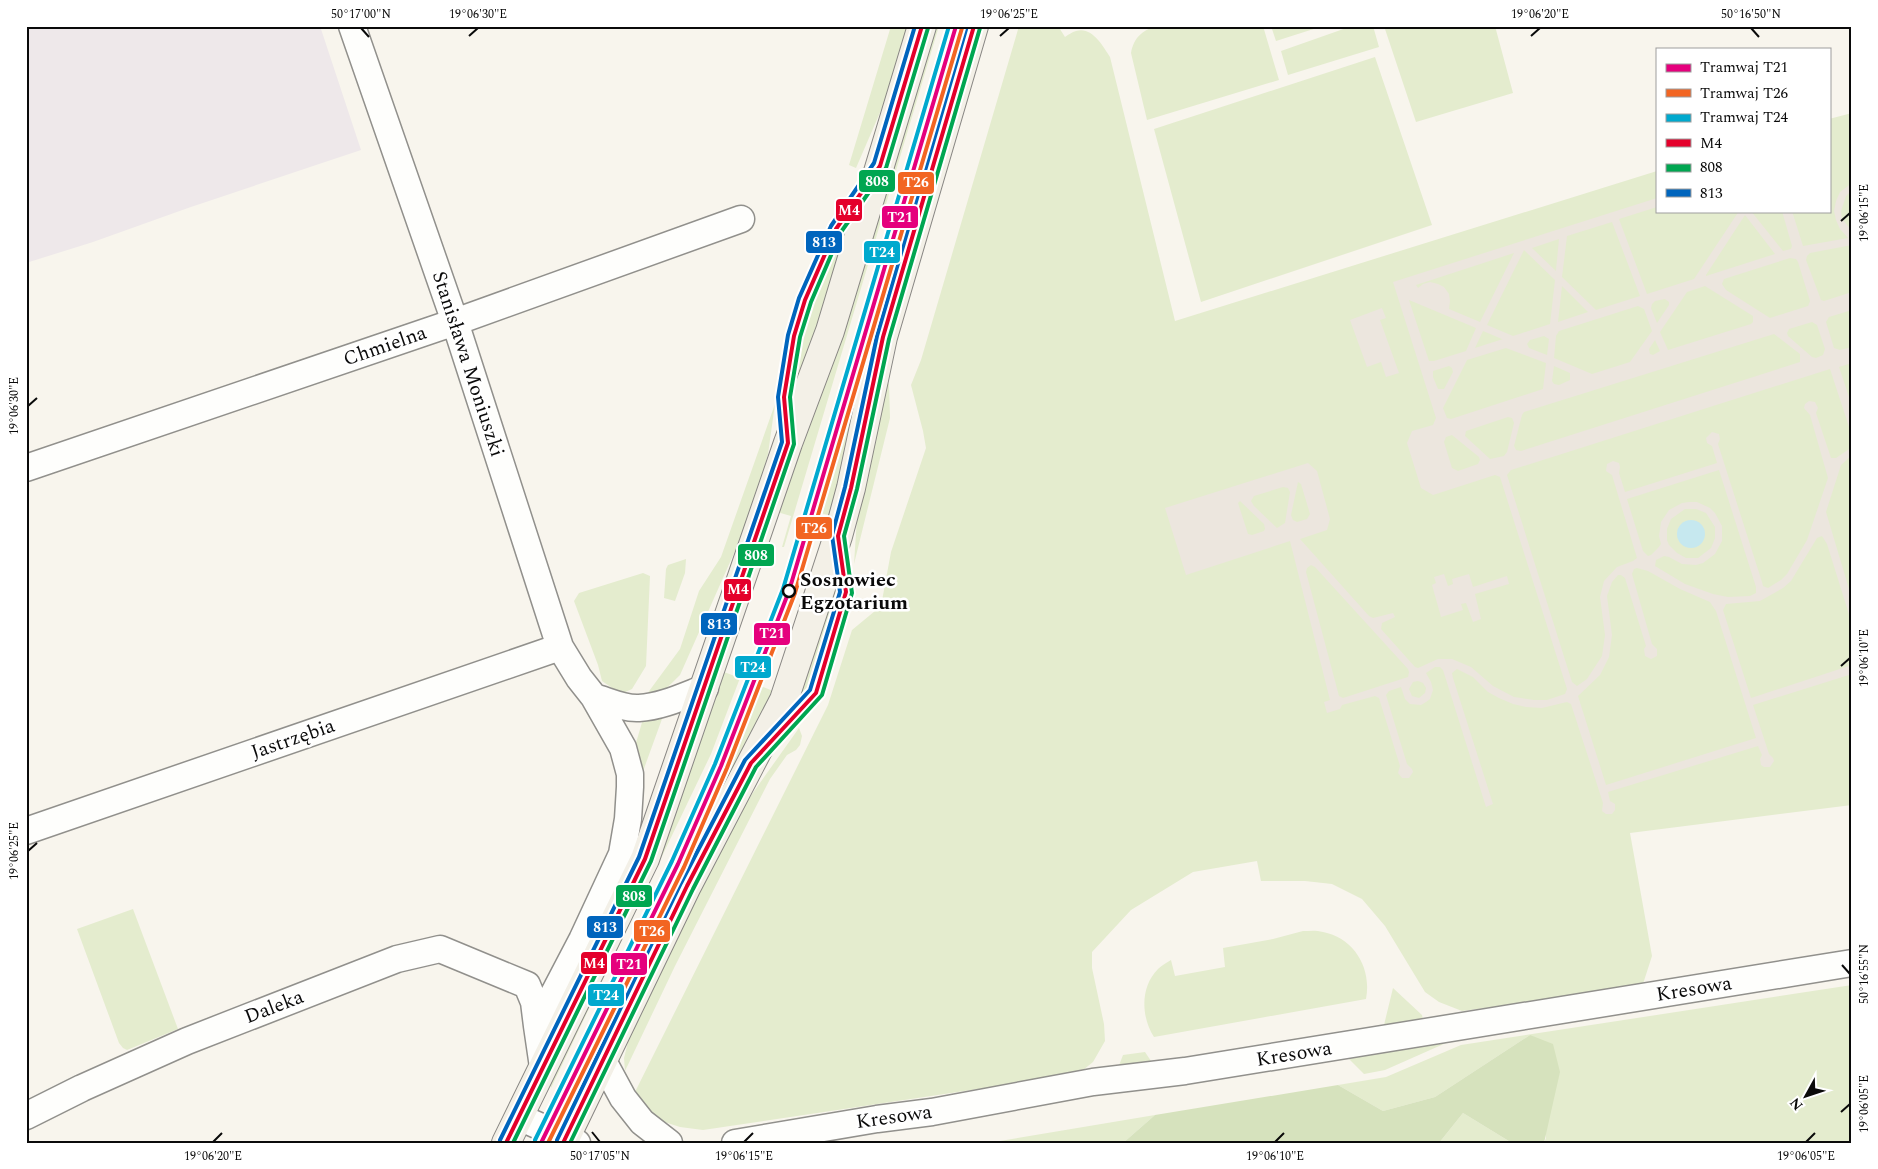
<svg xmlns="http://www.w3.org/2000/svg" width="1878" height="1169" font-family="Spectral,serif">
<rect width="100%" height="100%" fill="#f8f5ed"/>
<path fill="#eee8ea" d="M26,26H320L361,150L188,208L93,242L26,263Z"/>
<path fill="#e4ecce" d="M891,26H908L888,94L856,168L849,165Z
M935,26H939L784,547H782L791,516L777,512Z
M958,26H961L821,548H819L828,515L816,512L807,543L804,542Z
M1019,26H1058L1065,37C1068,35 1072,32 1076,31C1092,26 1103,46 1110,57L1175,321L1657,171V211H1829V119L1852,113V805L1630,833L1652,956L1642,987L1462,1011L1439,1002L1425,992L1385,926L1362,899L1332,884L1305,881H1261L1257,861L1193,872L1131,910L1092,952V968L1104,1024L1105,1041L1093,1062L1078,1074L703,1130L680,1127L655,1119L633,1096L828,705L852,630L881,606L891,552L926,448L923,431L911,385L921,360Z
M1156,26H1263L1279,80L1147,120L1131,53C1134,37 1142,31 1156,26Z
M1271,26H1323L1276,41Z
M1352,26H1373L1379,47L1288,75L1281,51Z
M1384,26H1495L1513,93L1416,122Z
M1375,57L1432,225L1201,302L1154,129Z
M843,233L845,234L823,311L796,385L792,389L790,388C800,335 819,283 840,234Z
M889,383L890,418L854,564L857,518L886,386Z
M775,404L768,454L750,517L680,675C669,686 660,696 644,698L680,649L699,591L721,557Z
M686,559L685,573L675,601L664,598L666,569L668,565Z
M643,573L650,576L646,666L632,689L621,694L602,681L598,665L574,601L579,593Z
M834,589H839L838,600C831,623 817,689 799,703L797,701Z
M724,672L740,678L711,754L551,1088L550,1085L668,836Z
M758,685L773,691L749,740L689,851L571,1095L567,1097C633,961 704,826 758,685Z
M660,716L662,719L638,785L633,753L643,719Z
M799,728L802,736L800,745L796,750L787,755L770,779L675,966L625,1071L624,1058L630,1034L703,881L740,811Z
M133,909L178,1029L127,1050L123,1048L119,1043L77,929Z
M1303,931C1309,931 1316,930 1323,932C1354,938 1372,968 1366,999L1154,1037C1141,1017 1140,987 1158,969C1161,966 1166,963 1171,960L1175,976L1225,967L1223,948L1273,939Z
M1852,985V1143H1544L1546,1138L1530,1035L1435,1097L1383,1111L1338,1085L1386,1077L1461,1045Z
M1393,988L1422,1015L1423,1020L1388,1028L1384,1025Z
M1455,1039L1385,1070L1364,1074L1347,1057Z
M1145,1052L1153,1064L1118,1068L1123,1055Z
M1463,1113L1512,1143H1439Z
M1155,1115L1123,1143H988Z"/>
<path fill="#d6e2bd" d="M1530,1035L1553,1044L1560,1072L1544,1143H1512L1463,1113L1439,1143H1123L1155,1115L1338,1085L1383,1111L1435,1097Z"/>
<path fill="#ece6de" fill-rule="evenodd" d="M1852,183V190L1846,196L1841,211L1842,219L1852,231V245L1810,253L1807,256L1806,260L1821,300L1824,301L1852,292V310L1829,317L1826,322L1834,348L1840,350L1852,347V363L1839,367L1852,406V436L1830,369L1511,470L1507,475L1572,682L1577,686L1587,679L1602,656L1605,635L1600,597L1604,581L1617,567L1633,561L1637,558L1612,475L1606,471L1607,464L1613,461L1619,463L1620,467L1619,473L1625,492L1717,463L1712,446L1707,443L1706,438L1712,432L1719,434L1720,439L1718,444L1762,582L1763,586L1768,588L1781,580L1787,574L1807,540L1828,478L1810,415L1804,408L1805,404L1809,401L1815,402L1818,408L1816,413L1831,458H1836L1852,447V455L1841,465L1826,512L1852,599V624L1827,544L1822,536L1817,538L1791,581L1783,588L1760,601L1726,604L1723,610L1751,698L1852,665V674L1753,705L1769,754L1773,758L1774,761L1770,767H1764L1761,765L1760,759L1762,755L1758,746L1608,792L1610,801L1615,804V810L1612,814H1606L1602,811L1603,803L1571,704L1567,702L1542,708L1526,707L1513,704L1499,698L1488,692L1473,677L1457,669L1452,673L1453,678L1493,804L1486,807L1443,670L1440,667H1435L1426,673L1431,682L1433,690L1430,699L1426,702L1421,705L1410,704L1405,699L1401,687L1389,691L1386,695L1407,764L1412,769L1413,772L1409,778H1402L1398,773L1400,766L1379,698L1375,696L1342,705L1340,709L1327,713L1324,702L1330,700L1290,541L1186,575L1165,508L1308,463L1317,471L1330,519L1327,530L1300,539L1369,616L1373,618L1393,613L1395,617L1382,623L1381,629L1415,667L1418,668L1438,659H1452L1471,667L1493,686L1514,697L1534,700H1547L1565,694L1567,689L1500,477L1495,475L1433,495L1421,488L1407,443L1412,431L1433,425L1436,418L1393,282L1657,198V207L1619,219L1647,294L1694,279L1739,211H1751L1783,251L1791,249L1792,246L1782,211H1792L1803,246L1848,238L1840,229L1836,220L1834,211L1836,201L1840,192ZM1745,215L1775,254L1706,276V275ZM1612,222L1640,296L1596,310L1562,277L1567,236ZM1559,239L1556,270V271L1532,248ZM1524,250L1555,280L1550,324L1513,336L1487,325ZM1514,253L1480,322L1449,309L1450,301L1449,294L1444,287L1438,284L1430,282L1423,284L1418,288L1416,285ZM1790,258L1796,259L1798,262L1810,301L1808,306L1770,318L1726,290L1722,284L1724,279ZM1562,286L1588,312L1558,322ZM1705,286L1753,316V322L1751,324L1668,350L1660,332L1687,292ZM1665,299L1669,302V305L1657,323L1651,308L1652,304L1655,301ZM1409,300L1476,328L1466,351L1434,361H1429ZM1638,306L1644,309L1652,331L1630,362L1592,374L1554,358L1556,336L1559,331ZM1812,322L1817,325L1825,349L1823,355L1816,358L1812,357L1788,336L1787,333L1789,329ZM1483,331L1502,339H1503L1475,348ZM1774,334L1800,354V362L1521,451L1516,450L1514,446L1522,415L1524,412ZM1544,336L1549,339L1547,355L1529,348L1527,344L1530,340ZM1655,340L1660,351L1653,355L1650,354L1649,349ZM1506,348L1546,363L1543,389L1451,419L1447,418L1443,408L1467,360ZM1449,366L1452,368L1453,372L1444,389H1438L1433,377V371ZM1554,366L1570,373V380L1559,385L1554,384L1552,381ZM1508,417L1512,418L1514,423L1507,452L1504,456L1490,459L1465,436L1466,431ZM1452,435L1479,457L1480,460L1478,464L1458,471L1452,468L1444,442L1446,437ZM1719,470L1756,587V593L1750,596L1728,597L1713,594L1685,584L1655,566L1656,560L1664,556L1669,557L1682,564L1696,565L1703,563L1715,554L1722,541V526L1715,513L1710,508L1697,502H1689L1682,503L1669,510L1661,522L1659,536L1661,544L1658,548L1651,555L1648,556L1643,551L1627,499ZM1298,482L1301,484L1310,514L1307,519L1297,522L1293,520L1291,515ZM1283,487L1288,488L1290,492L1285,523L1277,528L1254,506L1251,501L1254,496ZM1240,501L1264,524L1265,529L1264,531L1252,535L1248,534L1238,503ZM1685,509H1696L1706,513L1715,527V538L1711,548L1698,558H1686L1677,553L1669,545L1667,540V529L1671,519ZM1311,565L1315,567L1408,669L1409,672L1408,677L1343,698L1339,696L1306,572L1307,568ZM1637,568L1648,571L1680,589L1710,602L1716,611L1756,738L1606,785L1578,696L1600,675L1609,657L1612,635L1607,596L1612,582L1618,575H1621L1625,578L1646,646L1644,649L1645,656L1651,659L1657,656V649L1652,644L1632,574L1634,569ZM1418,681L1423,683L1426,688L1425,693L1419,698L1412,696L1409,689L1413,682Z
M1382,308L1386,318L1380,320L1399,373L1386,377L1381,362L1367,367L1350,320Z
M1444,574L1448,586L1453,584L1452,579L1469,574L1473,587L1507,576L1509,584L1475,594L1481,619L1473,622L1466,603L1461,604L1463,610L1441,617L1432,585L1436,583L1434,577Z"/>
<path fill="#c6e8ef" d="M1677 534a14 14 0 1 1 28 0a14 14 0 1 1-28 0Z"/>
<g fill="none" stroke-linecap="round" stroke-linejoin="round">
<defs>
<path id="street" d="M352,26L455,322L560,647L579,678L594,697L623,748L630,774V787L628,819L622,854L582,940L537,1026L543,1067
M26,468L455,322L741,219
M594,697C608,701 624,709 639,708C661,707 684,696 705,688
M26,831L560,647
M603,1061L623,1098L642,1122L669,1143
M26,1116L82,1088L187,1041L397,959L440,949L527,985L534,1002L537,1026
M519,1117L577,1143
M735,1143L877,1119L932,1112L1093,1082L1185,1071L1852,963"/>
<path id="secondary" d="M506,1143L645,859L788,443L830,331L922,26
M563,1143L687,886L784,700L838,536L851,488L883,337L974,26"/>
</defs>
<use href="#street" stroke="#91908c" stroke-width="29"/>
<use href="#secondary" stroke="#888683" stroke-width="30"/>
<use href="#street" stroke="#fefefc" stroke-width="26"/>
<use href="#secondary" stroke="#f3f0e7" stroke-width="28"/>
<defs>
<path id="bus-1" d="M506,1143L645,859L788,443L784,397L794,336L805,300L836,229L880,166L922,26
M563,1143L687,886L751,763L816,693L846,592L838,536L851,488L883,337L974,26"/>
<path id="bus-2" d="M513,1143L651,861L794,444L790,397L800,337L811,302L841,232L886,168L928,28
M570,1143L693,889L756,767L822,695L852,593L844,536L857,489L889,339L980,28"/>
<path id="bus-3" d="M500,1140L639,857L782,442L778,397L788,335L799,298L831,226L874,163L915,26
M557,1140L681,883L745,760L810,690L840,592L832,535L845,487L877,336L967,26"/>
</defs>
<use href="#bus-1" stroke="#fff" stroke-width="8"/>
<use href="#bus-2" stroke="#fff" stroke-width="8"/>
<use href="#bus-3" stroke="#fff" stroke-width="8"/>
<use href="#bus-1" stroke="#e4002b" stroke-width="4"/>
<use href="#bus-2" stroke="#00a651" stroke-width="4"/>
<use href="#bus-3" stroke="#0065bd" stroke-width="4"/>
<defs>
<path id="tram-1" d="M541,1143L678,864L721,766L789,591L956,26"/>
<path id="tram-2" d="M548,1143L684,867L727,768L795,593L962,28"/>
<path id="tram-3" d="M535,1140L672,861L715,764L783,589L949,26"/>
</defs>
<use href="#tram-1" stroke="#fff" stroke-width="8"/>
<use href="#tram-2" stroke="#fff" stroke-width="8"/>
<use href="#tram-3" stroke="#fff" stroke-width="8"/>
<use href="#tram-1" stroke="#e5007d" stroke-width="4"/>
<use href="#tram-2" stroke="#f26522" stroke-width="4"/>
<use href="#tram-3" stroke="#00a9ce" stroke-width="4"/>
</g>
<path fill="none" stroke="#0a0a0a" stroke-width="2" d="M361,28L369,37M1751,28L1759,37M469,36L478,28M1000,36L1009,28M1531,36L1540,28M1841,221L1850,213M28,406L37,398M1841,666L1850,658M28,851L37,843M1842,965L1850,974M1841,1112L1850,1104M592,1132L600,1142M213,1142L222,1133M744,1142L753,1133M1275,1142L1284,1133M1806,1142L1815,1133"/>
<circle fill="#fff" stroke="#0a0a0a" stroke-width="2.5" cx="789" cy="591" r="6"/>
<g text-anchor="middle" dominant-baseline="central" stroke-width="5" stroke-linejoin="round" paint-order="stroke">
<g font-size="20" fill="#0a0a0a" stroke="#fff">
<text transform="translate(385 346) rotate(-19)">Chmielna</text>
<text transform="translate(468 364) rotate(72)">Stanisława Moniuszki</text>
<text transform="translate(293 739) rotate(-19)">Jastrzębia</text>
<text transform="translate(1694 989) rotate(-9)">Kresowa</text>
<text transform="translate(274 1007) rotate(-21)">Daleka</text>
<text transform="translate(1294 1054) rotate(-9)">Kresowa</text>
<text transform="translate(894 1117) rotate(-8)">Kresowa</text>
</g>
<g font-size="20" font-weight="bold" fill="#0a0a0a" stroke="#fff" text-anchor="start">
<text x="800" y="580">Sosnowiec<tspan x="800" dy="23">Egzotarium</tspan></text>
</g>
</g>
<g stroke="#fff" stroke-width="2">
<rect x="858" y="169" width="38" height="24" rx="5" fill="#00a651"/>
<rect x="897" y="171" width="38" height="24" rx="5" fill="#f26522"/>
<rect x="835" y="198" width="28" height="24" rx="5" fill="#e4002b"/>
<rect x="881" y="205" width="38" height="24" rx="5" fill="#e5007d"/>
<rect x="805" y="230" width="38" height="24" rx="5" fill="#0065bd"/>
<rect x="863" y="240" width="38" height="24" rx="5" fill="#00a9ce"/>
<rect x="795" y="516" width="38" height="24" rx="5" fill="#f26522"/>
<rect x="737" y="543" width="38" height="24" rx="5" fill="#00a651"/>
<rect x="723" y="578" width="29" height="24" rx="5" fill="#e4002b"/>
<rect x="700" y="612" width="38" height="24" rx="5" fill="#0065bd"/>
<rect x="753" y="622" width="38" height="24" rx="5" fill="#e5007d"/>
<rect x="734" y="655" width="38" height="24" rx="5" fill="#00a9ce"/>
<rect x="615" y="884" width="38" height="24" rx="5" fill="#00a651"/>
<rect x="586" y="915" width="38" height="24" rx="5" fill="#0065bd"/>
<rect x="633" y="919" width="38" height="24" rx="5" fill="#f26522"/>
<rect x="580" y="951" width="28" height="24" rx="5" fill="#e4002b"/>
<rect x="610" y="952" width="38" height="24" rx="5" fill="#e5007d"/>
<rect x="587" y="983" width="38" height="24" rx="5" fill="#00a9ce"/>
</g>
<g font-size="14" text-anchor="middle" font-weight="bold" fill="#fff">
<text x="877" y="186">808</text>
<text x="916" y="187">T26</text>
<text x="849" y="215">M4</text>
<text x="900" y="222">T21</text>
<text x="824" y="247">813</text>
<text x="882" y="257">T24</text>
<text x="814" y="533">T26</text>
<text x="756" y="560">808</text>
<text x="738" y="594">M4</text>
<text x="719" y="629">813</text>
<text x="772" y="638">T21</text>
<text x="753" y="672">T24</text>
<text x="634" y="901">808</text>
<text x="605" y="932">813</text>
<text x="652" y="936">T26</text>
<text x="594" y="968">M4</text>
<text x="629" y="969">T21</text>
<text x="606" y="1000">T24</text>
</g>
<rect width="1878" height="1169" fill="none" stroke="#ffffff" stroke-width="55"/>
<rect x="1656" y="48" width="175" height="165" fill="#ffffff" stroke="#9d9d9d"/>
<rect x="1666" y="64" width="25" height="8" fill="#e5007d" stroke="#9d9d9d"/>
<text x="1700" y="72" font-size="15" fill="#0a0a0a">Tramwaj T21</text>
<rect x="1666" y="89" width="25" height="8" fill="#f26522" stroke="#9d9d9d"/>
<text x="1700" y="98" font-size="15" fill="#0a0a0a">Tramwaj T26</text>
<rect x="1666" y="114" width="25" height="8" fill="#00a9ce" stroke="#9d9d9d"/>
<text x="1700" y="122" font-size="15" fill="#0a0a0a">Tramwaj T24</text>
<rect x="1666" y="139" width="25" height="8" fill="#e4002b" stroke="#9d9d9d"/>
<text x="1700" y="148" font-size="15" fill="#0a0a0a">M4</text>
<rect x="1666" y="164" width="25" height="8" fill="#00a651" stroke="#9d9d9d"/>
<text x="1700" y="172" font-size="15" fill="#0a0a0a">808</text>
<rect x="1666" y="189" width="25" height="8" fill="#0065bd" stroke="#9d9d9d"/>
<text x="1700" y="198" font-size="15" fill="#0a0a0a">813</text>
<g transform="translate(1806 1096) rotate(230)" stroke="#ffffff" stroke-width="4" paint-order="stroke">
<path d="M0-4L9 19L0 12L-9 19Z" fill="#0a0a0a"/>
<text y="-8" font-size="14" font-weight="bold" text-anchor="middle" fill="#0a0a0a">N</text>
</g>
<rect x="28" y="28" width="1822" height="1114" fill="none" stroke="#0a0a0a" stroke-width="2"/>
<g font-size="12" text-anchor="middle" fill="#0a0a0a">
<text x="361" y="18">50°17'00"N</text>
<text x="478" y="18">19°06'30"E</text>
<text x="1009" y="18">19°06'25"E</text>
<text x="1540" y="18">19°06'20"E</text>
<text x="1751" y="18">50°16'50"N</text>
<text transform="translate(1864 213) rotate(-90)" y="4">19°06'15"E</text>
<text transform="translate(14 406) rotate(-90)" y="4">19°06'30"E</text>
<text transform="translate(1864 658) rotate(-90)" y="4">19°06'10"E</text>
<text transform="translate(14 851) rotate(-90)" y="4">19°06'25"E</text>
<text transform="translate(1864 974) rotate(-90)" y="4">50°16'55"N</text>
<text transform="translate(1864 1104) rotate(-90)" y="4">19°06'05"E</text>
<text x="213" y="1160">19°06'20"E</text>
<text x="600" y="1160">50°17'05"N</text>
<text x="744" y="1160">19°06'15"E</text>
<text x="1275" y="1160">19°06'10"E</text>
<text x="1806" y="1160">19°06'05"E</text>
</g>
</svg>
